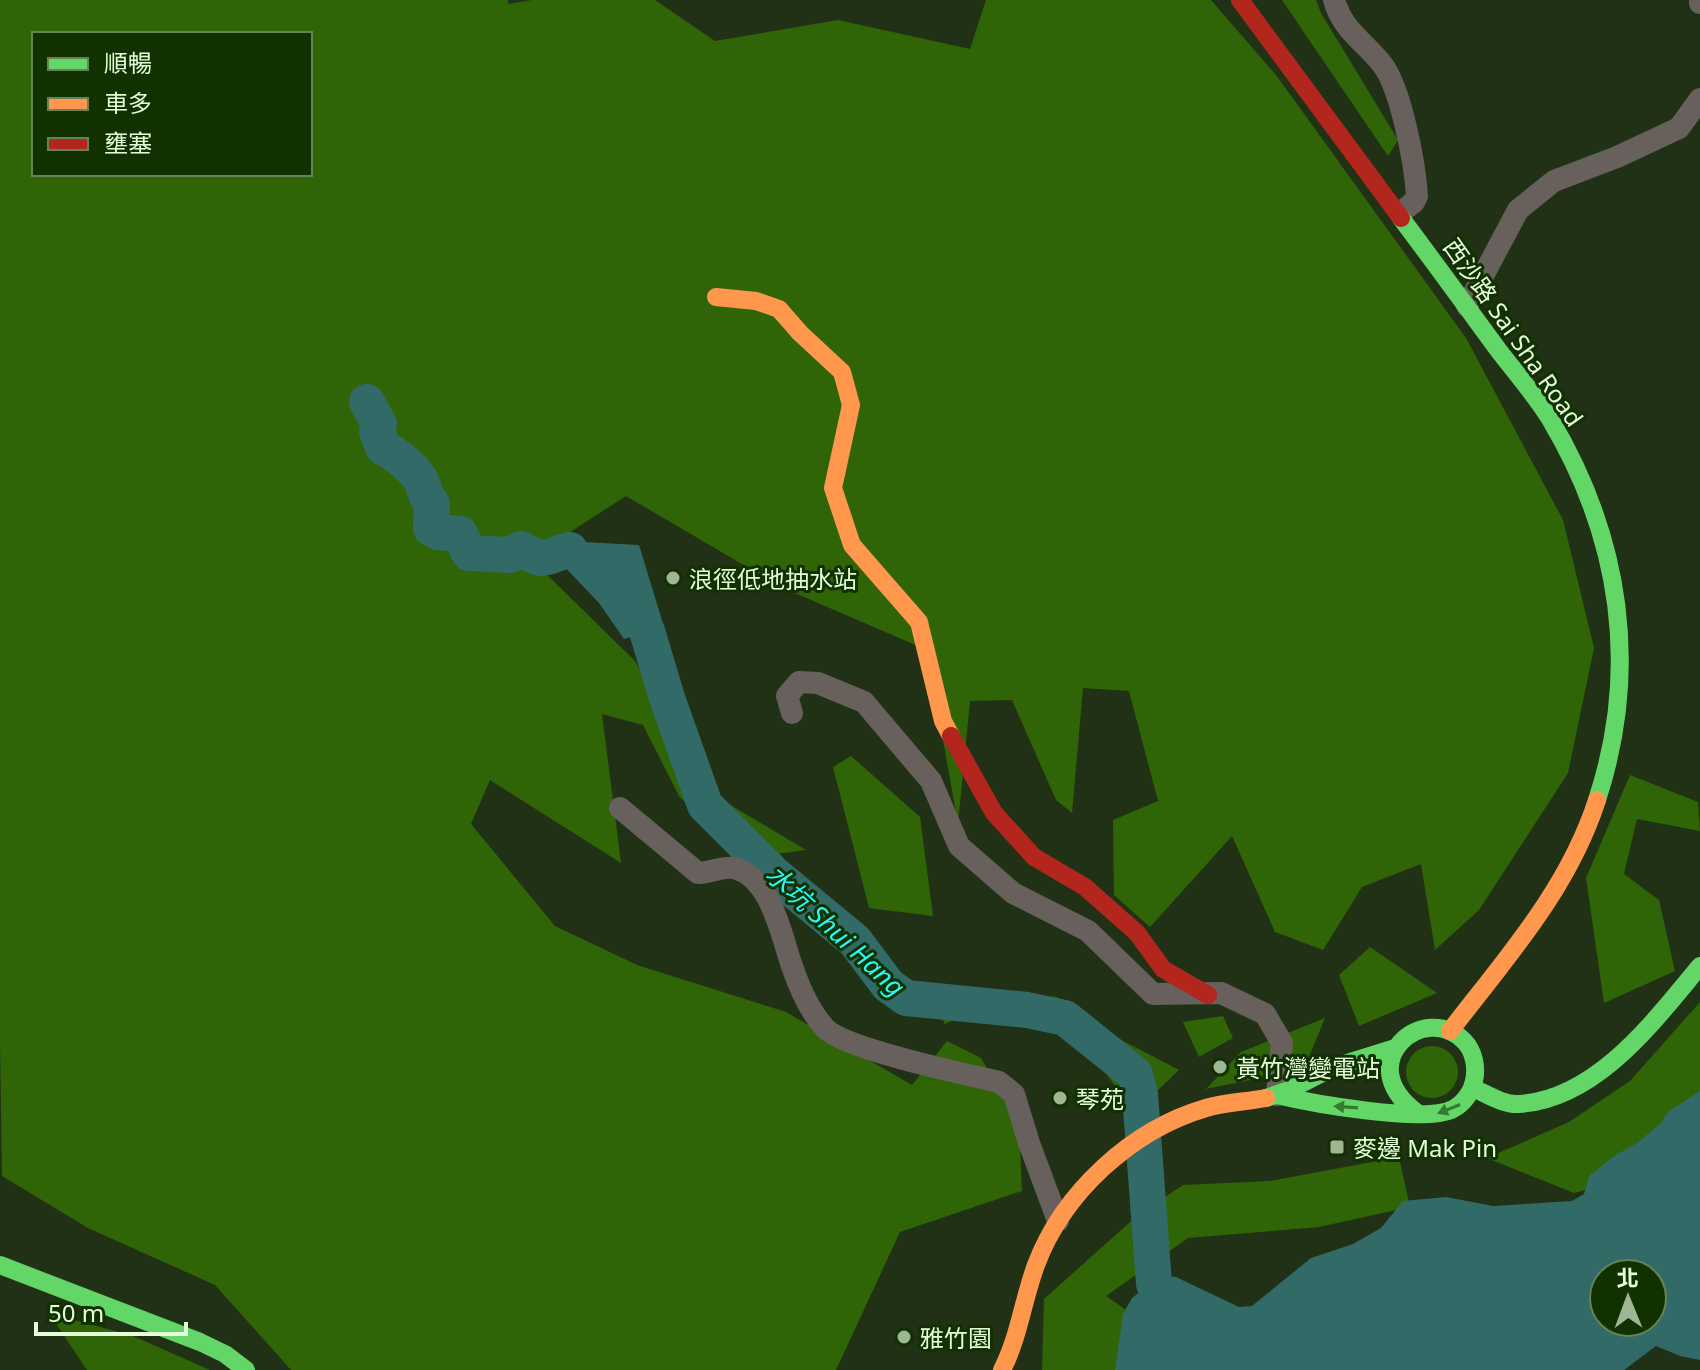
<svg xmlns="http://www.w3.org/2000/svg" width="1700" height="1370" font-family="'Noto Sans','Noto Sans TC',sans-serif">
<rect width="100%" height="100%" fill="#203115"/>
<path fill="#306507" fill-rule="evenodd" d="M0,0H508V4L532,0H655L715,41L838,20L970,49L986,0H1211L1276,75L1466,338L1563,520L1594,648L1568,773L1479,910L1435,950L1421,864L1362,887L1323,950L1275,932L1232,836L1150,927L1114,895L1113,820L1158,801L1129,691L1083,688L1072,813L1056,800L1012,700L970,701L958,824L927,650L781,587L626,496L530,558L635,661L707,791L806,850L739,859L679,796L643,725L602,714L621,863L490,780L471,824L555,926L637,965L786,1012L912,1085L947,1041L981,1058L1019,1123L1022,1191L900,1232L836,1370H291L215,1285L88,1228L2,1176L0,1040ZM34,34H310V174H34Z
M1282,0H1316L1321,13L1398,140L1388,156Z
M851,756L920,817L933,916L869,908L833,767Z
M1630,775L1698,802L1700,831L1637,819L1624,874L1659,900L1675,971L1604,1003L1586,878Z
M1370,947L1437,993L1359,1026L1339,975Z
M938,986L1057,997L1108,1033L1179,1070L1134,1113L1074,1028L976,1012L944,1024Z
M1700,1002V1160L1574,1193L1487,1158L1569,1122L1630,1081Z
M1223,1016L1233,1038L1199,1057L1183,1022Z
M1325,1018L1304,1069L1206,1089L1241,1052Z
M1406 1072a26 26 0 1 1 52 0a26 26 0 1 1-52 0Z
M1399,1157L1410,1207L1319,1227L1188,1238L1106,1296L1126,1310L1130,1370H1042L1044,1299L1139,1214L1183,1185L1270,1181Z
M49,1313L133,1336L210,1370H87Z"/>
<path fill="#326a68" fill-rule="evenodd" d="M565,541L639,545L664,627L624,639L599,603L558,560Z
M1700,1091V1360L1680,1356L1656,1346L1624,1370H1115L1123,1314L1132,1298L1160,1276L1176,1277L1239,1307L1252,1306L1311,1258L1353,1244L1381,1228L1403,1201L1446,1197L1493,1206L1572,1201L1584,1194L1589,1176L1614,1156L1637,1143L1660,1124L1668,1112ZM1604,1274H1652V1322H1604Z"/>
<g fill="none" stroke-linecap="round" stroke-linejoin="round">
<path stroke="#326a68" stroke-width="36" d="M367,402L379,424L377,432L383,447C395,454 409,464 418,476C425,484 422,492 432,504L431,528L438,532L460,534L469,553L510,555L521,549C549,565 543,556 570,550
M647,631L667,698L705,805L775,875L855,941L888,985L906,998L1027,1010L1065,1018L1135,1074L1140,1094L1154,1284"/>
<path stroke="#67605c" stroke-width="22" d="M1334,0C1343,31 1363,40 1382,64C1401,88 1415,164 1417,196L1414,202L1400,213
M1700,0V3
M1467,306L1518,210L1554,181L1617,157L1679,128L1700,99
M792,713L787,696L799,682L818,683L864,702L931,781L959,846L1013,893L1088,931L1153,994L1221,993L1265,1014L1282,1043L1277,1095
M620,808L698,873C708,873 724,866 734,868C772,877 782,939 793,969C800,989 811,1013 825,1028C844,1049 965,1074 999,1082L1014,1094L1029,1143L1058,1221"/>
<path stroke="#63d668" stroke-width="18" d="M1401,218C1434,262 1466,306 1499,351C1516,373 1535,395 1550,419C1621,538 1640,669 1597,800
M1473,1088C1487,1094 1503,1105 1519,1104C1597,1099 1654,1021 1700,966
M1277,1095C1310,1103 1425,1124 1453,1109C1463,1104 1472,1092 1474,1081C1477,1067 1474,1051 1464,1041C1425,1000 1350,1062 1416,1112
M1266,1098L1289,1090L1334,1067L1395,1048
M0,1265L200,1342L225,1354L246,1370"/>
<path stroke="#ff974d" stroke-width="18" d="M716,297L756,301L779,309L800,333L842,372L851,405L833,488L852,545L919,622L943,721L951,736
M1450,1031C1506,958 1568,890 1597,800
M1002,1370C1019,1337 1023,1300 1036,1265C1063,1193 1131,1130 1206,1108C1225,1102 1246,1102 1266,1098"/>
<path stroke="#b3261e" stroke-width="18" d="M1240,0L1401,218
M951,736L994,813L1034,857L1085,887L1137,933L1163,969L1208,995"/>
</g>
<defs><path id="oneway-solid" d="M-6-.8H1V-3.2L6.5 0L1 3.2V.8H-6Z" transform="scale(2)"/></defs>
<g fill="#367b2f">
<use href="#oneway-solid" transform="translate(1346 1107) rotate(-176)"/>
<use href="#oneway-solid" transform="translate(1449 1109) rotate(158)"/>
</g>
<g fill="#9fb695" stroke="#123100" stroke-width="3">
<circle cx="673" cy="578" r="8"/>
<circle cx="1220" cy="1067" r="8"/>
<circle cx="1060" cy="1098" r="8"/>
<rect x="1329" y="1139" width="16" height="16" rx="4"/>
<circle cx="904" cy="1337" r="8"/>
</g>
<g text-anchor="middle" dominant-baseline="central" stroke-width="6" stroke-linejoin="round" paint-order="stroke">
<g font-size="24" fill="#e4fdda" stroke="#123100">
<text transform="translate(1514 332) rotate(55)">西沙路 Sai Sha Road</text>
</g>
<g font-size="24" fill="#e4fdda" stroke="#123100" text-anchor="start">
<text x="689" y="578">浪徑低地抽水站</text>
<text x="1236" y="1067">黃竹灣變電站</text>
<text x="1076" y="1098">琴苑</text>
<text x="1353" y="1147">麥邊 Mak Pin</text>
<text x="920" y="1337">雅竹園</text>
</g>
<g font-size="26" font-style="italic" fill="#23f8fb" stroke="#123100">
<text transform="translate(836 930) rotate(43)">水坑 Shui Hang</text>
</g>
</g>
<rect x="32" y="32" width="280" height="144" fill="#123100" stroke="#668357" stroke-width="2"/>
<rect x="48" y="58" width="40" height="12" fill="#63d668" stroke="#668357" stroke-width="2"/>
<text x="104" y="72" font-size="24" fill="#e4fdda">順暢</text>
<rect x="48" y="98" width="40" height="12" fill="#ff974d" stroke="#668357" stroke-width="2"/>
<text x="104" y="112" font-size="24" fill="#e4fdda">車多</text>
<rect x="48" y="138" width="40" height="12" fill="#b3261e" stroke="#668357" stroke-width="2"/>
<text x="104" y="152" font-size="24" fill="#e4fdda">壅塞</text>
<g transform="translate(1628 1298) rotate(359)"><circle r="38" fill="#123100" stroke="#668357" stroke-width="2"/>
<path d="M0-6L14 30L0 20L-14 30Z" fill="#9fb695"/>
<text y="-12" font-size="22" font-weight="bold" text-anchor="middle" fill="#e4fdda">北</text>
</g>
<path d="M36 1322v12h150v-12" fill="none" stroke="#e4fdda" stroke-width="4"/>
<text x="48" y="1322" font-size="24" fill="#e4fdda" stroke="#123100" stroke-width="6" paint-order="stroke">50 m</text>
</svg>
